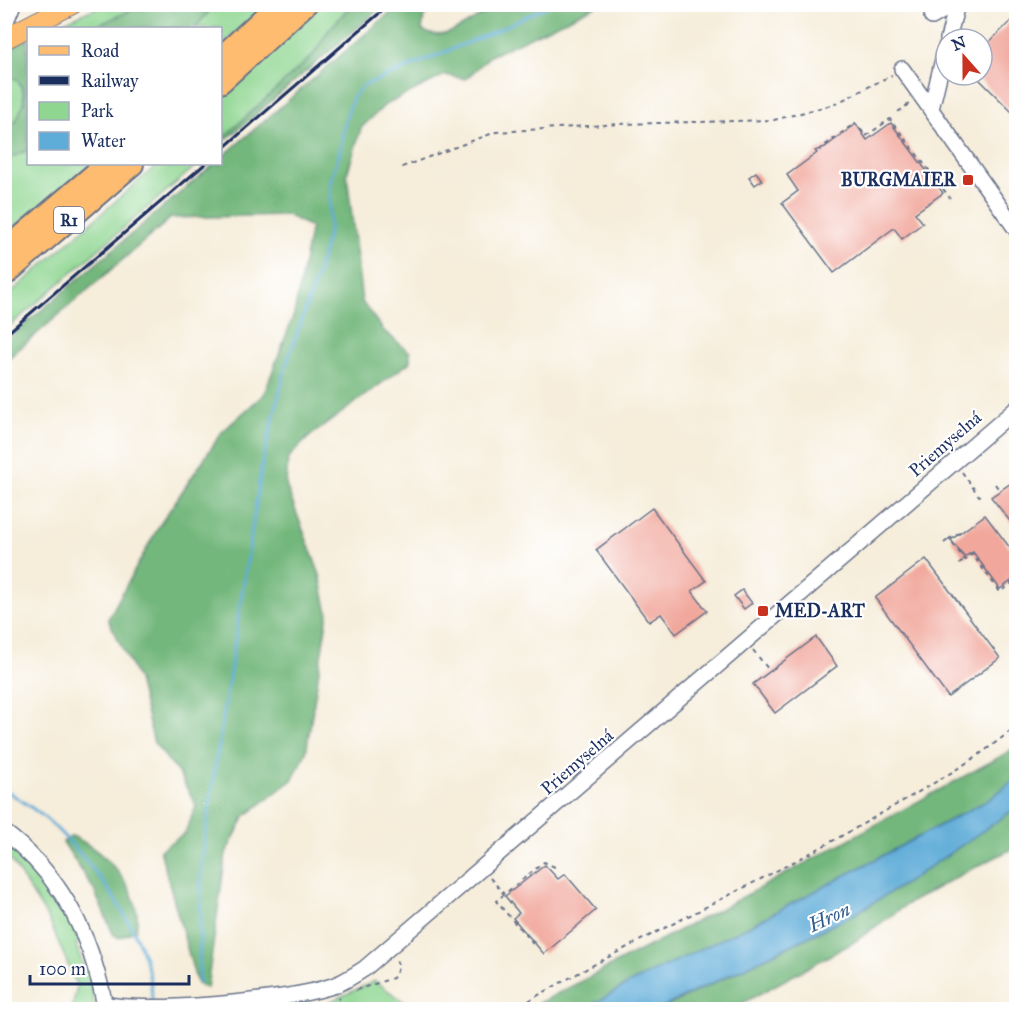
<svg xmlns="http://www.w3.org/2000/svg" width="1021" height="1014" font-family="'IM FELL Great Primer',serif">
<rect width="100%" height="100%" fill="#fff"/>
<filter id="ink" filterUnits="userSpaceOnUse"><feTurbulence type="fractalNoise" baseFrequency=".0167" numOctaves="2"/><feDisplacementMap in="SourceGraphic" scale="12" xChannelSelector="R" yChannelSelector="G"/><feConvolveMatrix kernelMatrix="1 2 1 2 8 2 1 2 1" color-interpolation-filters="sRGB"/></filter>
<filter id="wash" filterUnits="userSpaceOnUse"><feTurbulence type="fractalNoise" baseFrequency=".008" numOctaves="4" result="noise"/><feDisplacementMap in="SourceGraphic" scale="24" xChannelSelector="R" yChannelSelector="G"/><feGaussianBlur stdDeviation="1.35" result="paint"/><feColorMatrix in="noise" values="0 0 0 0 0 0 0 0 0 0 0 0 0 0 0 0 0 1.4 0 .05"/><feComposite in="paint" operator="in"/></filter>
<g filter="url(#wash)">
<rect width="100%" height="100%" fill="#f6edda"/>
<path fill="#8fd691" stroke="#558278" stroke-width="1.5" d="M102,5H143L92,28H51Z
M214,5H266L221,46L220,28H195Z
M321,5H351L328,31L314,54L221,142V97Z
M5,78H16C32,101 20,116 5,135Z
M28,150V164H93L5,234L4,160Z
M158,164H198L5,330V298Z
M4,840C38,870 60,900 80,941L76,945L84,968L89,971L95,1009H72L77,986L49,920L11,860L5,856Z
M375,981L414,1009H304L322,1005Z"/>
<path fill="#73b77b" stroke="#47736c" stroke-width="1.5" d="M143,5V4L214,5L195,28H92Z
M351,5H384L221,144L223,138L314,54L328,31Z
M399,5H437L424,16L422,30C448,47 476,13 501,5C518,0 577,4 598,5L490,56L466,79L445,75L385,105L361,128L347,174L362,302L384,331L410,352V362L309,437L288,458L286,485L320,575L328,613L306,753L292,780L245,816L226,853L207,988L197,984L160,850L185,833L196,806L179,774L154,743L138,680L108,619L159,526L222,432L264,394L294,314L311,227L287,215L171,218L5,361V341L214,164H220L221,158Z
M28,39V150L5,160V135L16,121L24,102V90L16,78H5V51Z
M1016,745V778L990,799L751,925L628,984L585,1009L526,1010L743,897L1007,753Z
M1016,808V847L960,875L906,905L854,942L732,1009L659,1010L851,916L906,883Z
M72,836C106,852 144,891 136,930L119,938L113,934L94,890L63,842Z"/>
<path fill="#5eacd8" stroke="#3c6e9b" stroke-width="1.5" d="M1016,778V808L906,883L851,916L659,1009H585L628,984L751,925L990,799Z"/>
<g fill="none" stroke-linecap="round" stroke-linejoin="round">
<path stroke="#5eacd8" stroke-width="3" d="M4,789C20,800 39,811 53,825C96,867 153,939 152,1002
M199,983L201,872L206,827L262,464L287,362L316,279L329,230L331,177L339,156L345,121L353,97L363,86L498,30L551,4"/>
</g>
<g id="blocks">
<path fill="#f1a79c" d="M1017,15V117L975,75H982V49Z
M891,123L943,193L915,213L923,223L919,226L902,239L894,228L834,273L782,203L798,191L787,175L817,153L815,151L825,147L856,124L867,140Z
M756,172L762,180L755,185L749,177Z
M1017,479V530L991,497Z
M652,508L706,581L692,591L707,611L676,634L661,614L649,622L596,550Z
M985,515L1017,557V577L1000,589L973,552L964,557L951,540Z
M926,559L1000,658L948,697L875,598Z
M742,590L752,603L744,609L734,596Z
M816,637L837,666L775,713L753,684Z
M545,865L558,879L565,874L596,910L544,954L513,918L519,913L505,896Z"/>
</g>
</g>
<g filter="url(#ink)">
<use href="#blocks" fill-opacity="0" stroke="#687289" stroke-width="1.5"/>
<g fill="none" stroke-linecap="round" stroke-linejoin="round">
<defs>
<path id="minor" d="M932,17L954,4
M4,26L13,4
M948,39L957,4
M902,69L1016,229
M931,109L946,47
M4,832C52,868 81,916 97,973C100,984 105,998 104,1010
M105,1004C146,1014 289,1001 332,986C343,983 354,975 364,969L1016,409"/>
<path id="major" d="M4,39L72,4"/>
<path id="highway" d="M220,59L279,4
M220,82L305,4
M4,252L107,164
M4,275L132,164"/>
</defs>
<use href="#minor" stroke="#687289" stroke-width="18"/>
<use href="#major" stroke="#687289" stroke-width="22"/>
<use href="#highway" stroke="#687289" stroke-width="26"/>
<path stroke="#687289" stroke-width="2" stroke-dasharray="4.5 4.5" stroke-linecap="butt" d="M898,112L910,103
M821,151L820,149L855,123L866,136L890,119L950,198
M402,167L496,132L620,124L774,120L835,104L892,75
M962,472L979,496L985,494
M995,484L1000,491
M960,533L949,539L965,560L972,554L1000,592L1016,580
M944,543L949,539
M959,564L965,560
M753,650L769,670
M490,878L504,894
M533,944L496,901L544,862L557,868
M356,990L393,978L399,967L396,960
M323,1010L340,998
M513,1010C635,938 765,882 887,810C932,784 977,760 1016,726"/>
<use href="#minor" stroke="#fff" stroke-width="15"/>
<use href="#major" stroke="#fdbc70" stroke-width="20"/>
<use href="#highway" stroke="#fdbc70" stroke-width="22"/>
<path stroke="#1b2f5e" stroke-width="3" d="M220,151L390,4
M4,336L205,164"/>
</g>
</g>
<g fill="#c8321e" stroke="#fff" stroke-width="2">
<rect x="962" y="174" width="12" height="12" rx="3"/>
<rect x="757" y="605" width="12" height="12" rx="3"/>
</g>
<g text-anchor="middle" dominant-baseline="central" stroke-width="4.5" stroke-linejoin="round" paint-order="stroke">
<rect fill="#fff" stroke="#5f6d8e" stroke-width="1.5" x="54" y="207" width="30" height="26" rx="4.5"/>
<g font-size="16" font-weight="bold" fill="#1b2f5e">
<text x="69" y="220">R1</text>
</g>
<g font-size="18" font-weight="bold" fill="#1b2f5e" stroke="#fff" text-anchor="end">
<text x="956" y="180">BURGMAIER</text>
<text x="775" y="611" text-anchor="start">MED-ART</text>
</g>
<g font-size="18" fill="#1b2f5e" stroke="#fff">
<text transform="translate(945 444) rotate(-41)">Priemyselná</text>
<text transform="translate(577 762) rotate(-41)">Priemyselná</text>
</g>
<g font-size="20" font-style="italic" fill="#325b89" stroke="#fff">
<text transform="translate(829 917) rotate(-25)">Hron</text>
</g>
</g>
<rect width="1021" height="1014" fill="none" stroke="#fff" stroke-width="24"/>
<rect x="27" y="27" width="195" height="138" fill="#ffffff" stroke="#a4acbf" stroke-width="1.5"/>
<rect x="39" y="46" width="30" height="9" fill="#fdbc70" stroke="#a4acbf" stroke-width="1.5"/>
<text x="81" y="57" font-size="18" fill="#1b2f5e">Road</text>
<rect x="39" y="76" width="30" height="9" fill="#1b2f5e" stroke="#a4acbf" stroke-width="1.5"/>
<text x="81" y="87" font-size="18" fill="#1b2f5e">Railway</text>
<rect x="39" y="102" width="30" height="18" fill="#8fd691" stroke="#a4acbf" stroke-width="1.5"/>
<text x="81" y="117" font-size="18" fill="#1b2f5e">Park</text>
<rect x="39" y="132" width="30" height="18" fill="#5eacd8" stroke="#a4acbf" stroke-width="1.5"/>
<text x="81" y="147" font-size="18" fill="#1b2f5e">Water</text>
<g transform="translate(964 57) rotate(339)"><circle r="28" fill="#ffffff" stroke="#a4acbf" stroke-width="1.5"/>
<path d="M0-4.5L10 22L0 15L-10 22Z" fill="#c8321e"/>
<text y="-9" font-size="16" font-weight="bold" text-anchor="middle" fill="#1b2f5e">N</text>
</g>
<path d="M30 975v9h159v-9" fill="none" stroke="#1b2f5e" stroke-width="3"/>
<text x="39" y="975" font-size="18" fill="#1b2f5e" stroke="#ffffff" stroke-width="4.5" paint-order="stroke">100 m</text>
</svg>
